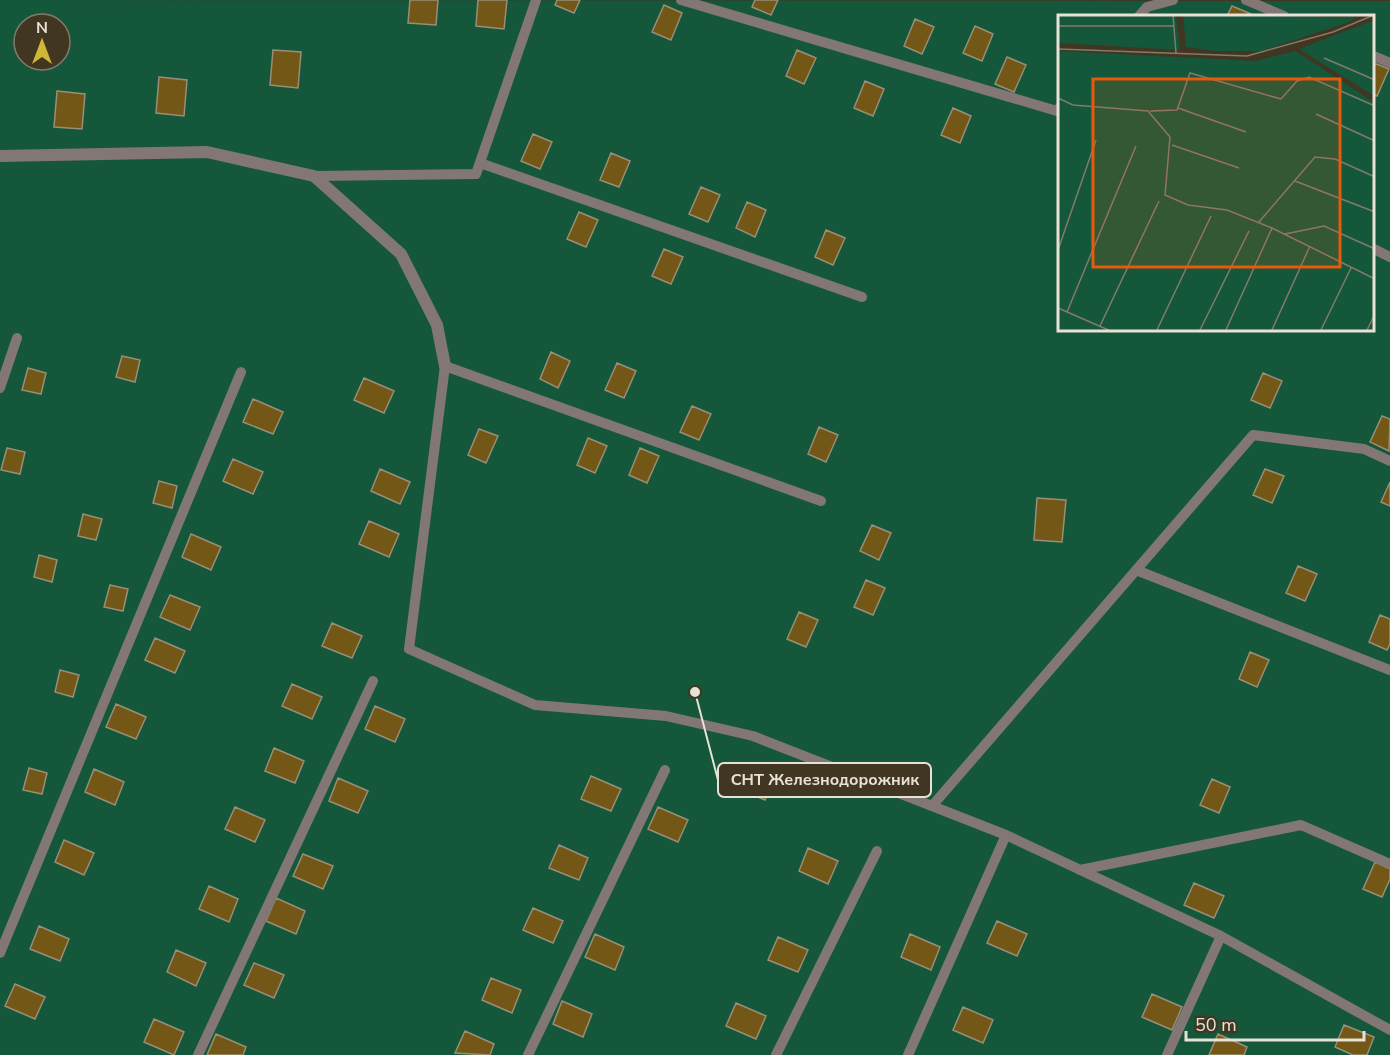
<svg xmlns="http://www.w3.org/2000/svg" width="1390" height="1055" font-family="'Nunito Sans',sans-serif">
<rect width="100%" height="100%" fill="#403622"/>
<path fill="#14573b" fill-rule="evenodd" d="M0,0L1390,1V1055H0ZM1060,16H1374V330H1060ZM24,24H60V60H24Z"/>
<path fill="#725717" stroke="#998e77" stroke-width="1.5" d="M410,0H438L436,25L408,23Z
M478,0H507L504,29L476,26Z
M557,0H580L574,13L555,5Z
M755,0H778L771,15L752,7Z
M664,5L682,13L671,40L652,32Z
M1232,6L1251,14L1250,16H1227Z
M915,19L934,27L922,54L904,46Z
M975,26L993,34L982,61L963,53Z
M273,50L301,52L298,88L270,85Z
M797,50L816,58L804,84L786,76Z
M1007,57L1026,65L1014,92L995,84Z
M1374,63L1389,69L1377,96L1374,95Z
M159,77L187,80L184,116L156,113Z
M865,81L884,89L873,116L854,108Z
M57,91L85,94L82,129L54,127Z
M953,108L971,116L960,143L941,135Z
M533,134L552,142L540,169L521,161Z
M611,153L630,161L619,187L600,180Z
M701,187L720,195L708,222L689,214Z
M747,202L766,210L755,237L736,228Z
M579,212L598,220L586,247L567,239Z
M826,230L845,238L833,265L815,257Z
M664,249L683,257L671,284L652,276Z
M551,352L570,361L558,388L540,379Z
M122,356L140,360L135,382L116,377Z
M617,363L636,371L624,398L605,390Z
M28,368L46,373L41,394L22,390Z
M1263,373L1282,381L1270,408L1251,400Z
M364,378L394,391L384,413L354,400Z
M253,399L283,412L273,434L243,422Z
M692,406L711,414L699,440L680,432Z
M1382,416L1390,419L1389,451L1370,442Z
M819,427L838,435L826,462L808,454Z
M479,429L498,436L486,463L468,455Z
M588,438L607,446L595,473L577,465Z
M7,448L25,452L20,474L1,470Z
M640,448L659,456L647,483L629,475Z
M233,459L263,472L253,494L223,481Z
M380,469L410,482L400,504L371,491Z
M1265,469L1284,476L1272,503L1253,495Z
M159,481L177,486L172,508L153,503Z
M1390,482V506L1381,502Z
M1037,498L1066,500L1062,542L1034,540Z
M83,514L102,519L96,540L78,536Z
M369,521L399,534L389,557L359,544Z
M872,525L891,533L879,560L860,551Z
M191,534L221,547L211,570L182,557Z
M39,555L57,560L52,582L34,577Z
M1298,566L1317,574L1305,601L1286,593Z
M866,580L885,588L873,615L854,607Z
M110,585L128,589L123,611L104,607Z
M170,595L200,607L190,630L160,617Z
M799,612L818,620L806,647L787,639Z
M1380,615L1390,619V644L1387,650L1369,642Z
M332,623L362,636L352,658L322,646Z
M155,638L185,651L175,673L145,660Z
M1250,652L1269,660L1257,687L1239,679Z
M60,670L79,675L73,697L55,692Z
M292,684L322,697L312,719L282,706Z
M116,704L146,717L136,739L106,727Z
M375,706L405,719L395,742L365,729Z
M274,748L304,761L295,783L265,771Z
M745,764L775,777L765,800L735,787Z
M29,768L47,773L42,794L23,790Z
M94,769L124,782L115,805L85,792Z
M591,776L621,789L611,811L581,799Z
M338,778L368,791L358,813L329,801Z
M1212,779L1230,787L1219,813L1200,805Z
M235,807L265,820L255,842L225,829Z
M658,807L688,820L678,842L648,829Z
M64,840L94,853L84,875L55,862Z
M559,845L588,858L579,880L549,868Z
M808,848L838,861L828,884L799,871Z
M303,854L333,866L323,889L293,876Z
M1375,862L1390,869V879L1382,897L1363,889Z
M1194,883L1224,896L1214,918L1184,905Z
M209,886L238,899L229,922L199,909Z
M276,898L305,911L296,934L266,921Z
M533,908L563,921L553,943L523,930Z
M997,921L1027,934L1017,956L987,943Z
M39,926L69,939L60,961L30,949Z
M595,934L624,947L615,970L585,957Z
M910,934L940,947L931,970L901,957Z
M778,937L808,950L798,972L768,960Z
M176,950L206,963L196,986L167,972Z
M254,963L284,975L274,998L244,985Z
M491,978L521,990L512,1013L482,1000Z
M15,984L45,997L35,1019L5,1006Z
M1152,994L1182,1007L1172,1030L1142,1017Z
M562,1001L592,1014L583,1037L553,1024Z
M736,1003L766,1016L756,1039L726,1026Z
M963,1007L993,1020L983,1043L953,1030Z
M154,1019L184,1032L174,1055L144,1042Z
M1344,1025L1374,1037L1367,1055H1353L1335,1047Z
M465,1031L494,1044L490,1055L455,1053Z
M216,1034L246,1047L243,1055H207Z
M1218,1034L1247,1047L1244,1055H1209Z"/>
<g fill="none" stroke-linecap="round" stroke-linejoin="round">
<path stroke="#837775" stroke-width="10" d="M681,0L1057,111L1060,107
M1246,0L1284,16
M1139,16L1147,7L1173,0
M1374,56L1390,63
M480,163L862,297
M314,176L476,174L536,0
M1374,249L1390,257
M0,388L17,338
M821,501L445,366L409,649L535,705L666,716L753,736L1006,835L1221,936L1390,1030
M1136,570L1390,670
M932,806L1253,435L1364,449L1390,461
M1080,870L1301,825L1390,864
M0,953L241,372
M198,1055L373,681
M528,1055L665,770
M776,1055L877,851
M908,1055L1006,835
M1167,1055L1221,936"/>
<path stroke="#837775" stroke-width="12" d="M0,156L207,152L314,176L401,254L437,325L445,366"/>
</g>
<g transform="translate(1058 15)">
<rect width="316" height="316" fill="#403622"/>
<path d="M0,0H118L122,35L0,28ZM125,0L293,2L297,0L294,6L203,36H156L128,32ZM316,5V81L241,34ZM0,36L197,46L237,36L316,87V316H0Z" fill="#14573b"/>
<path fill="none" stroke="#837b6a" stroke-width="1.5" d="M115,0L118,38M0,11H116M0,34L189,41L275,17L316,0M266,43L317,65M0,83L15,90L90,96L112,122L107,180L130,190L169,195L214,213L317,264M120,93L188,117M92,96L119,95L132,58L223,84L239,66L251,62L317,91M258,99L317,126M114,130L181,153M237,166L317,197M200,208L257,142L277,144L317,162M227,219L266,211L317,234M0,235L38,125M0,293L55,317M9,297L78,131M42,311L101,186M98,317L153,201M141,317L191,216M167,317L214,213M213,317L252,231M262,317L293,253M308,317L317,299"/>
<path fill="#e8590c" fill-opacity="0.15" stroke="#e8590c" stroke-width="3" d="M35,64H282V252H35Z"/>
<rect width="316" height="316" fill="none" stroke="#e8e2d6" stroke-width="3"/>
</g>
<path fill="none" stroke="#e8e2d6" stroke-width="2" d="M695 692L718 780"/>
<circle fill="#e8e2d6" stroke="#403622" stroke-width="2" cx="695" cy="692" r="6"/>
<rect fill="#403622" stroke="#e8e2d6" stroke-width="2" x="718" y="763" width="213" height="34" rx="6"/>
<g font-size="16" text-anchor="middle" font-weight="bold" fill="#e8e2d6">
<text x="825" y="785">СНТ Железнодорожник</text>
</g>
<g transform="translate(42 42)"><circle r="28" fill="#403622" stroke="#837b6a" stroke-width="1.5"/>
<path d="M0-4.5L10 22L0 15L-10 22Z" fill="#d0b836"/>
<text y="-9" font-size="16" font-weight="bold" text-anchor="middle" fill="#e8e2d6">N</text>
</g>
<path d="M1186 1031v9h178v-9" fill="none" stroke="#e8e2d6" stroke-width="3"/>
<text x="1195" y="1031" font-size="18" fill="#e8e2d6" stroke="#403622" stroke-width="4.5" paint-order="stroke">50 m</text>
</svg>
